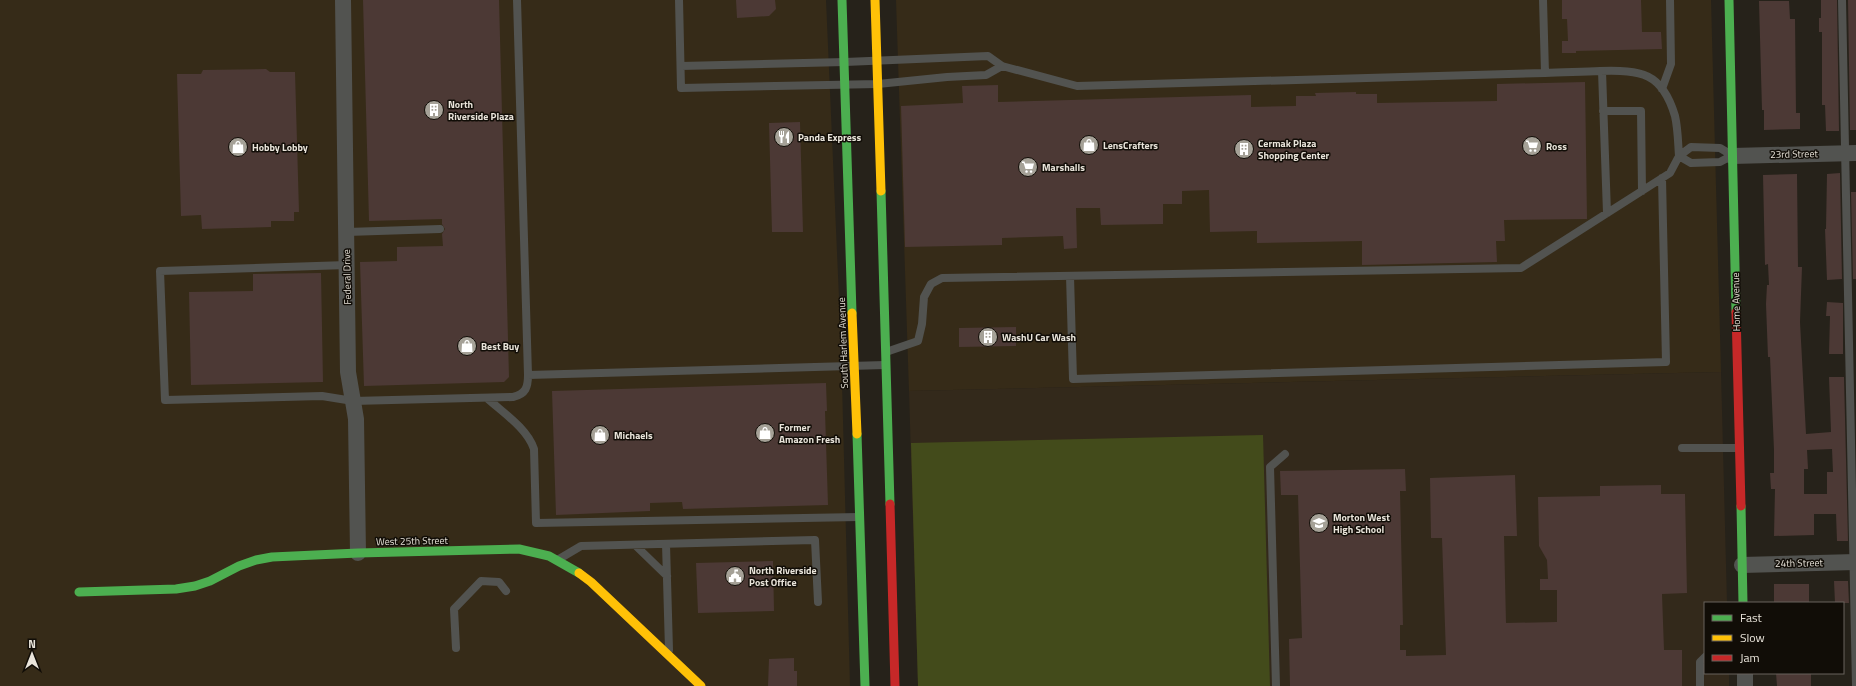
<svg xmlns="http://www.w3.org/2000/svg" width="1856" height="686" font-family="'Titillium Web',sans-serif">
<rect width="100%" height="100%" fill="#26221a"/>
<path fill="#362b18" d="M0,0H826L841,344L850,686H0Z
M896,0H1711L1721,372L909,391Z"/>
<path fill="#33291b" d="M1721,372L1727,603H1705V673H1729V686H918L909,391Z"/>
<path fill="#434b1b" d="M1263,435L1270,686H918L911,443Z"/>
<path fill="#4c3935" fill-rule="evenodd" d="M363,0H499L509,377L504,382L364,386L360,262L397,261V247L443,246L442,234L445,229L442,224V219L369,221Z
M736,0H775L776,9L769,16L737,18Z
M1562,0H1641L1642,32H1661L1662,49L1576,51V53H1562V41H1568L1567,19H1562Z
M1821,0H1837L1839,131H1826L1825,105H1822V32H1819V18H1821Z
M1848,0H1856V130H1850Z
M1759,1H1789L1790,19H1795L1796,113H1800V129L1764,130V110H1762Z
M266,69L270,72H295L299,212H294V221H271V227L202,229L201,215L181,216L177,74H201L203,70Z
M1585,82L1587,219L1504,220L1505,241H1496L1497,262L1362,265V241L1257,243V231L1210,232L1209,190L1182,191V204H1163V224L1101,225L1100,208H1076L1077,248L1064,249L1063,236L1002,238V245L905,247L901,106L963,103L962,86L998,85V102L1251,95V107L1296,106V96H1316L1315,93L1356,92V94H1377V103L1497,101V84Z
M800,122L803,232H772L769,123Z
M1840,173L1842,279L1827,280L1825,229H1826L1827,174Z
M1797,174L1798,267H1802L1800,322L1806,434L1831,432L1829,377H1844L1848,541H1837L1836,514H1814V535L1774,536L1775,489H1771L1770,473H1774V450L1770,357H1768L1766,304L1767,285H1769L1768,264L1765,265L1763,175ZM1832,449L1833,472H1827V494H1804V469H1808L1807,450Z
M1851,192H1856V279H1853Z
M321,273L323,382L191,385L189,292L253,291V274Z
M1827,302L1843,303V354H1829L1830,316H1826Z
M1016,327V346L959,347V328Z
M826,383L827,411H825L828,505L683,509L682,502L650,503V511L556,515L552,391Z
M1405,469L1406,491H1400L1403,625H1400V650H1406V656L1446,655L1442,538H1431L1430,478L1515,475L1517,536H1504L1506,623L1557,622V590H1540V579H1548L1547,560L1539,546L1538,497L1600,496V486L1661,485V494H1685L1687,593L1662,594L1664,650H1682V686H1290L1289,639L1302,638L1298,495H1281L1280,471Z
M773,561L774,611L698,613L696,563Z
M1834,581H1848L1849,603H1835Z
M1774,584H1809V603H1774Z
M794,658V671H797V686H768L769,659Z
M1776,673H1811V686H1777Z"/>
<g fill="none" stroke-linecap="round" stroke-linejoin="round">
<path stroke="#525350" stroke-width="8" d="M679,0L681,88L878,84L947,77L986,75L1002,66
M1842,0L1856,686
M681,66L845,62L988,56L1002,66L1077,86L1545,73L1543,0
M1602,71L1607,213
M1545,73C1563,72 1582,72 1600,71C1641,70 1662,72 1675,116C1678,129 1678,143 1679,156
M1662,89L1671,64L1670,0
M1603,111H1641L1642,191
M1679,156L1691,163L1720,162L1731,156
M347,232L440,229
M347,265L160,271L165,400L322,396L353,401L513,397C526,394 528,387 528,375L517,0
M1070,276L1073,379L1666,362L1662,178
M886,352L918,341L922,324L924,297L931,284L942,278L1521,268L1670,173L1679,156L1691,147L1720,148L1730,154
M528,375L885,365
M487,398C502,412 527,428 534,449L536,523L859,517
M1682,448H1738
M666,544L669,650
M635,545L667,576
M559,559L581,546L815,540L818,602
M456,648L454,609L481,581L499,582L506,591
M1276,686L1270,467L1285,454
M1700,686V662L1705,657"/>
<path stroke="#525350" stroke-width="16" d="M343,0L348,372L356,419L358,553
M1732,156L1856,153
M1742,565L1856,562
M1745,673V686"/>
<path stroke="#4caf50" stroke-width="9" d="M842,0L852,313
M1729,0L1736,312
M881,191L890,504
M857,434L865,686
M1741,506L1743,603
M79,592L176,589L195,586L210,581L239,566L256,560L272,557L358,553L519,549L549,556L579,573"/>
<path stroke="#ffc107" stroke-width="9" d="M875,0L881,191
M852,313L857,434
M579,573L591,582L701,686"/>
<path stroke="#c62828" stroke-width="9" d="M1736,312L1741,506
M890,504L895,686"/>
</g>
<defs>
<symbol id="building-disc" viewBox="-11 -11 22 22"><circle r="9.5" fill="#a5a197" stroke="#110d07"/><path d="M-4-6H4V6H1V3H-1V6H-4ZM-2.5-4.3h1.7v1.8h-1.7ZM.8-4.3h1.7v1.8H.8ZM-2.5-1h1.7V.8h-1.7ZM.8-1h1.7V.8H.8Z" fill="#fff"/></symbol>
<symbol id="restaurant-disc" viewBox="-11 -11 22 22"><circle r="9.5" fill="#a5a197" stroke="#110d07"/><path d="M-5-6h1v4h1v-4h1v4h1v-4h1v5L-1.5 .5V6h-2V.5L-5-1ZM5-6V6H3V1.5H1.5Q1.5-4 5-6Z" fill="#fff"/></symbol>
<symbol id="shop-disc" viewBox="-11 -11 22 22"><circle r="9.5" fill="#a5a197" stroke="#110d07"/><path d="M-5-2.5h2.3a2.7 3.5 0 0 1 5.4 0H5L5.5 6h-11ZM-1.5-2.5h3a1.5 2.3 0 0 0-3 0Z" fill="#fff"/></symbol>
<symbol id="supermarket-disc" viewBox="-11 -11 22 22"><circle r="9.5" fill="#a5a197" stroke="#110d07"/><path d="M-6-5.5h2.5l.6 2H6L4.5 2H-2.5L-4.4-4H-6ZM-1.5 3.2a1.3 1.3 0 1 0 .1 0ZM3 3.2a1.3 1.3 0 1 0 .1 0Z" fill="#fff"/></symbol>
<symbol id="school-disc" viewBox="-11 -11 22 22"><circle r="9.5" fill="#a5a197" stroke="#110d07"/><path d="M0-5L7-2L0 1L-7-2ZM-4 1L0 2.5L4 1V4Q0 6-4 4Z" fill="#fff"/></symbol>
<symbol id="civic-disc" viewBox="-11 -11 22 22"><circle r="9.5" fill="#a5a197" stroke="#110d07"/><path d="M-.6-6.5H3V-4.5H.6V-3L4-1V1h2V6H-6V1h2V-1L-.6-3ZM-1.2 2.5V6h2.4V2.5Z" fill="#fff"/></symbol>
</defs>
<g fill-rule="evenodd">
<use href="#building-disc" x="423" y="99" width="22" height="22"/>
<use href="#restaurant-disc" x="773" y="126" width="22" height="22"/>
<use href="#shop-disc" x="1078" y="134" width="22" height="22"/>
<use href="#supermarket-disc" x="1521" y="135" width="22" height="22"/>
<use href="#shop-disc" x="227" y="136" width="22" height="22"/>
<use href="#building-disc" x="1233" y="138" width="22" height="22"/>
<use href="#supermarket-disc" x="1017" y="156" width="22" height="22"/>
<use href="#building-disc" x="977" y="326" width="22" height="22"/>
<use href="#shop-disc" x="456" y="335" width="22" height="22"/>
<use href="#shop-disc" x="754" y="422" width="22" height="22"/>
<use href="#shop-disc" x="589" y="424" width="22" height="22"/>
<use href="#school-disc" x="1308" y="512" width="22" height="22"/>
<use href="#civic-disc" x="724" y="565" width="22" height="22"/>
</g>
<g text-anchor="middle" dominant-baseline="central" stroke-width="3" stroke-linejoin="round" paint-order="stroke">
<g font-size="10" font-weight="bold" fill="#eae5db" stroke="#110d07" text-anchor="start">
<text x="448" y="104">North<tspan x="448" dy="12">Riverside Plaza</tspan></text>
<text x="798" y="137">Panda Express</text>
<text x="1258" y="143">Cermak Plaza<tspan x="1258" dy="12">Shopping Center</tspan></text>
<text x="1103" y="145">LensCrafters</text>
<text x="1546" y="146">Ross</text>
<text x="252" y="147">Hobby Lobby</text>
<text x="1042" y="167">Marshalls</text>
<text x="1002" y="337">WashU Car Wash</text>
<text x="481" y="346">Best Buy</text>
<text x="779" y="427">Former<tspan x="779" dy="12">Amazon Fresh</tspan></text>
<text x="614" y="435">Michaels</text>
<text x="1333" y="517">Morton West<tspan x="1333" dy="12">High School</tspan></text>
<text x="749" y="570">North Riverside<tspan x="749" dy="12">Post Office</tspan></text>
</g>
<g font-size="10" fill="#eae5db" stroke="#110d07">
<text transform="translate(1794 154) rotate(-1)">23rd Street</text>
<text transform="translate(347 277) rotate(-91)">Federal Drive</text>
<text transform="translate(1736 302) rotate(-91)">Home Avenue</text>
<text transform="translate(843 343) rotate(-92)">South Harlem Avenue</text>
<text transform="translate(412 541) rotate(-1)">West 25th Street</text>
<text transform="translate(1799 563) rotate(-1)">24th Street</text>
</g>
</g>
<rect x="1704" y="602" width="140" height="72" fill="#110d07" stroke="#68635c"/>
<rect x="1712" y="615" width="20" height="6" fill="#4caf50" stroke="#68635c"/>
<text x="1740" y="622" font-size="12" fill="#eae5db">Fast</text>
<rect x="1712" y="635" width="20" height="6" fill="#ffc107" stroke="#68635c"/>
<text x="1740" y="642" font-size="12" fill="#eae5db">Slow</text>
<rect x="1712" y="655" width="20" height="6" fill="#c62828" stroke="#68635c"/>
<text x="1740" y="662" font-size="12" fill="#eae5db">Jam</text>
<g transform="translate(32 654)" stroke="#110d07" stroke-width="3" paint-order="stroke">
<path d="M0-3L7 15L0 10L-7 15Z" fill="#eae5db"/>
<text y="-6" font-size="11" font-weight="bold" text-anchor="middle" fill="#eae5db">N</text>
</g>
</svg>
